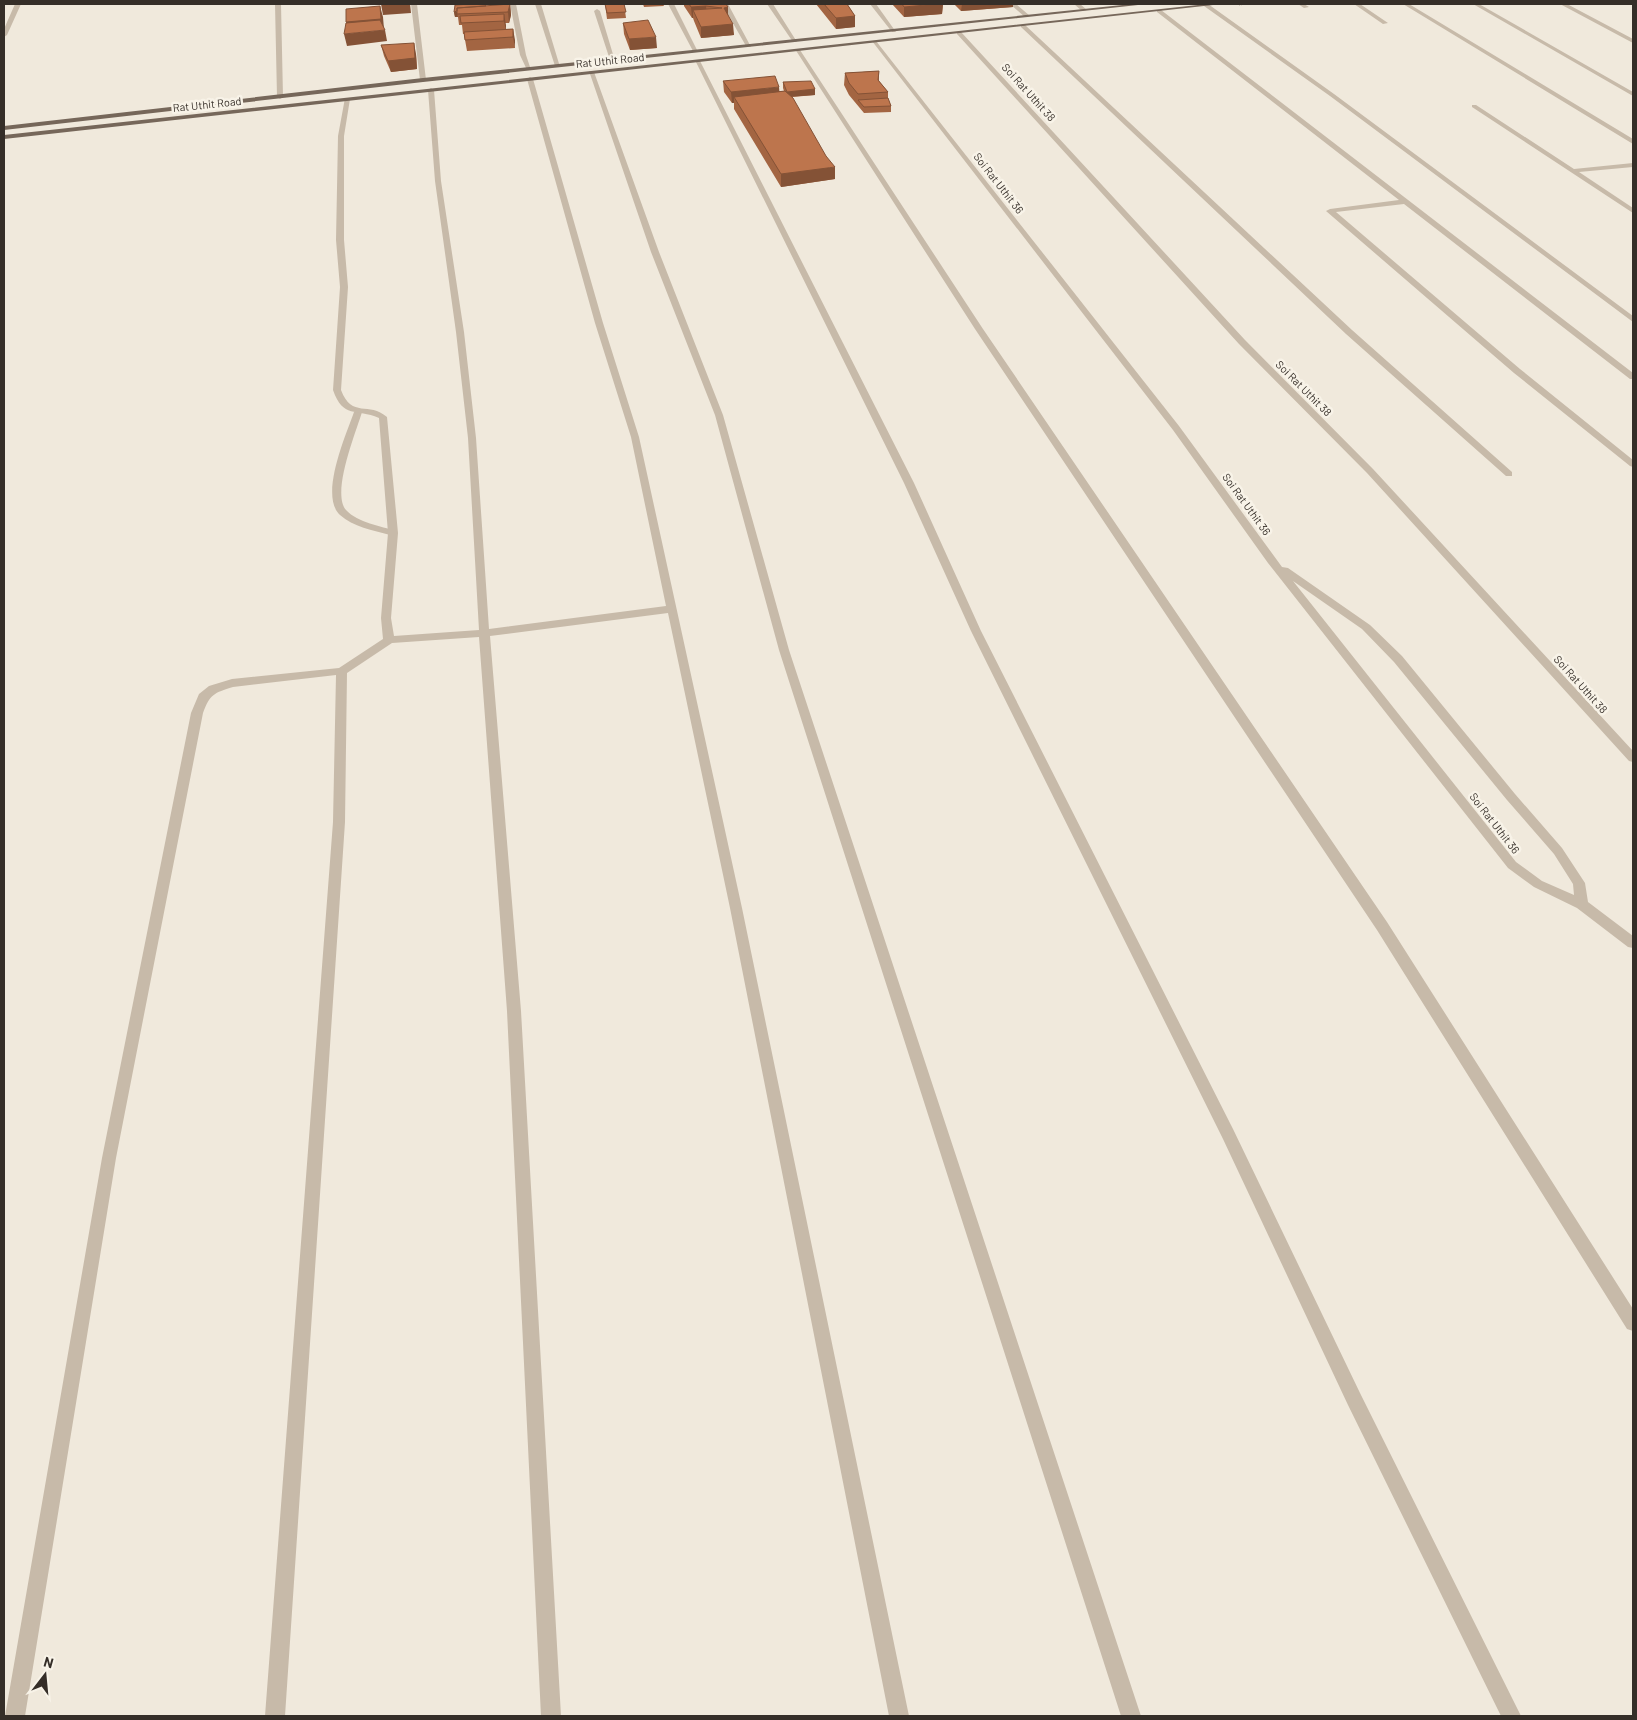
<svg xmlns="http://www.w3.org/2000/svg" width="1637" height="1720" font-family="Barlow,sans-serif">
<rect width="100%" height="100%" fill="#f0e9dc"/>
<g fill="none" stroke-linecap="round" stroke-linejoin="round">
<path stroke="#b3a593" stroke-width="1" stroke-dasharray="1 1" stroke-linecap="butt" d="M1239,5L1248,4"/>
<path fill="#c7baa9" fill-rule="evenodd" d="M1298,4H1304L1309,7L1304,8Z
M358,409L362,412C356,432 331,493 346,510C358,523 381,526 396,531V535H390C373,530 353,527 340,515C319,496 346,435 354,412Z"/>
<path fill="#c7baa9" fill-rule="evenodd" d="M15,4H21L7,35L4,37V29Z
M275,4H281L283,97L280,99L277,97Z
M411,4H417L426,80L423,82L420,80Z
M510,4H516L526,55L531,70H527L520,55Z
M535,4H541L560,67L555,66Z
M668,4H674L698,52L693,51Z
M722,4H728L751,47L746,46Z
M767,4H773L797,42H793Z
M870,4H876L896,32H892Z
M1010,4H1016L1030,16L1025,17Z
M1074,4H1080L1087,10L1082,11Z
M1204,4H1208L1334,94L1633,316V322L1330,96L1204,6Z
M1354,4H1360L1388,23L1383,24Z
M1403,4H1409L1633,139V144Z
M1473,4H1479L1633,92V96Z
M1560,4H1567L1633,39V43Z
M597,9L600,11L615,61L610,60L594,11Z
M1157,10H1161L1633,373V379H1630L1404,204L1336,212L1520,369L1633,460V467L1630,466L1514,373L1326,211L1330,209L1399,200L1157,12Z
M1021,25H1025L1352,330L1512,472V476H1506L1346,334L1021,27Z
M957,32H961L1245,340L1373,469L1633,751V762L1629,761L1367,473L1239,344L957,34Z
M872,41H876L1179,426L1282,567L1288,568L1370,625L1402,656L1515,794L1562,848L1585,883L1588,902L1633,936V948L1628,947L1577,908L1534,887L1508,868L1268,563L1173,430ZM1293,581L1362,629L1394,662L1507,800L1554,854L1573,884L1574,895L1542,881L1516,862Z
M795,49L800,50L983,329L1387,922L1633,1309V1331L1627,1329L1377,930L975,329Z
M695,60L700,61L914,483L981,631L1233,1129L1360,1393L1521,1716H1501L1348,1405L1223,1139L971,631L904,483Z
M589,71L594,72L659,252L723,415L789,650L1141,1716H1121L779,650L715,415L651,252Z
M530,77L533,79L603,323L639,437L742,908L909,1716H889L730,908L668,613L490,636L521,1011L561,1716H541L507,1011L479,637L392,643L347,673L345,822L285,1716H265L333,822L336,675L233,687C214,693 210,694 203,713L116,1158L25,1716H5L102,1158L191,713L199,694L209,686L232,679L339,668L383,639L381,618L388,533L379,418C356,408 343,419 333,390L340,287L336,240L338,136L345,98L350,99L344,136V240L348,287L341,390C352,419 369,401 387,417L398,533L391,618L394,636L479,630L468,438L456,332L435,181L428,90L431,88L434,90L441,181L464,332L476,438L489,629L666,606L631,437L595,323L527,79Z
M1472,105H1476L1574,169L1633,163V167L1579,172L1633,208V213L1472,107Z"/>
<path fill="#76675a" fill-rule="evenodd" d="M1132,4L1138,5L423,82L4,130V126L423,78Z
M1207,4H1222L4,139V135Z"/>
</g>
<path fill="#a36542" d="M510,4L511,15L509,23H505L506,29H513L515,48L467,51L464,34H463L462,25H459L458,17H455L454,12L486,6Z
M605,4H624L626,18L607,19Z
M643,4H663L664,6L644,7Z
M684,4H726L728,7V14L734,35L701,38L694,21L693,18H692L684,6Z
M816,4H847L855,16V27L836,29Z
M892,4H943L942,14L904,17Z
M954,4H1013V7L961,11Z
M623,23L657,48L630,50L624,34Z
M381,45L416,54L417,69L391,72L384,56Z
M879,71V81L888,92V98L891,106V112L864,113L849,95L844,85L845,73Z
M723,81L779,91H784L783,88V82L815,89V95L792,97L835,179L781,187L734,109V103H732L724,92Z"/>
<path fill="#845236" d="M381,4H410L411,13L383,15Z
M510,4L511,15L509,23L508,12Z
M937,4H943L942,14L904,17V7Z
M962,4H1013V7L961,11Z
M380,6L383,17L384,29L349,32L346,22Z
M706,6L707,16L693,10V18H692L691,7Z
M728,7V18L724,8Z
M487,9L457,14L458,17H455L454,12Z
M504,14L506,25V32L504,21Z
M855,16V27L836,29V18Z
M733,24L734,35L701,38V27Z
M513,29L515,40V48L513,37Z
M385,30L387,41L347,46L344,34Z
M656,37L657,48L630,50L629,39Z
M414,43L416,54L417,69L391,72L388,61Z
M779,87L780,99L734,97V103H732L731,92Z
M815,89V95L787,97V92Z
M835,167V179L781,187V174Z"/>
<path fill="#bd754d" stroke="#845236" d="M471,4H485L486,6L457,8V11L454,12L455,5Z
M510,4L508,12L457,14V8Z
M605,4H624L626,12L607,13Z
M689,4H726L728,7L724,8L733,24L701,27L693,10L722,8L706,6L691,7Z
M824,4H847L855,16L836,18Z
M902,4H937L904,7Z
M380,6L381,19L346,22V9Z
M504,14V21L461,23L460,16Z
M380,20L385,30L344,34L346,23Z
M648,20L656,37L629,39L623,23Z
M513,29V37L465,40L464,32Z
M414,43L415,58L388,61L381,45Z
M879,71L878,80L888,92L858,94L849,83L845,73Z
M775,76L779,87L731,92L723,81Z
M811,81L815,89L787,92L783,82Z
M785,91L793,98L826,156L835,167L781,174L734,97Z
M888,98L891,106L864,107L858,100Z"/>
<g text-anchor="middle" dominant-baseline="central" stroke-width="5" stroke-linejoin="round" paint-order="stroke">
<g font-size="11" fill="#352e28" stroke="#f8f3e8">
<text transform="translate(610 60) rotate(-6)">Rat Uthit Road</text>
<text transform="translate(1029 92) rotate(48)">Soi Rat Uthit 38</text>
<text transform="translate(207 104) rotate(-6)">Rat Uthit Road</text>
<text transform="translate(999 183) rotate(52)">Soi Rat Uthit 36</text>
<text transform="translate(1304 388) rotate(45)">Soi Rat Uthit 38</text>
<text transform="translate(1247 504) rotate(54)">Soi Rat Uthit 36</text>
<text transform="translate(1581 684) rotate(48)">Soi Rat Uthit 38</text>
<text transform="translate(1495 823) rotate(52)">Soi Rat Uthit 36</text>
</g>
</g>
<rect width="1637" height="1720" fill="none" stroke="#352e28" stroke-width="10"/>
<g transform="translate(45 1675) rotate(16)" stroke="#f8f3e8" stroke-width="4" paint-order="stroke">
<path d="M0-4L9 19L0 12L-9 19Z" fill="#352e28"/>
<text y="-8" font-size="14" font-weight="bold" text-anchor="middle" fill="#352e28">N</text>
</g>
</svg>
